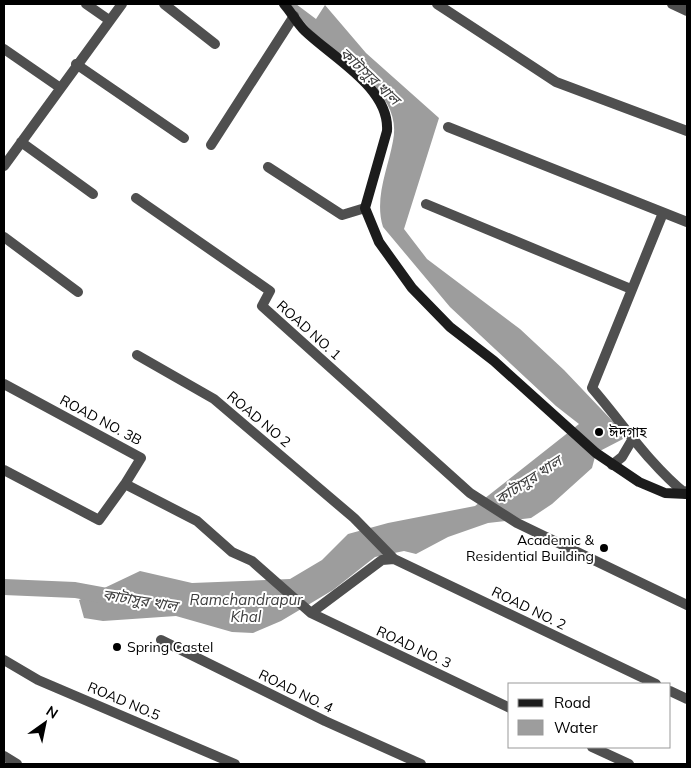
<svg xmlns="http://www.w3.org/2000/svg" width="691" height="768" font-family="Mulish,'Noto Sans Bengali',sans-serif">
<rect width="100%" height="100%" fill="#fff"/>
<path fill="#9d9d9d" d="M288,4H296L316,19L325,5L366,53L439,118L404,229L427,259L520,329L564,370L621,430L623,439L596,453L592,468L552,504L531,518L488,523L448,537L416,554L404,551L375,557L333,590L281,621L253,633L232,632L176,616L103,621L84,618L79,600L140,571L192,583L290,579L322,560L348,534L388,523L475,506L579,424L556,406L450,307L383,227C374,198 388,169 393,141C402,97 357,74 330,49C315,35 301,19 288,4Z"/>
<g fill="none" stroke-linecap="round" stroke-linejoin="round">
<path stroke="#9d9d9d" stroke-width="16" d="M4,587L75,590L113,597"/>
<path stroke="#4f4f4f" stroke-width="10" d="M86,4L109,20
M164,4L215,44
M437,4L556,82L687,131
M672,4L687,11
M4,49L59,87
M76,64L184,138
M448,127L687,222
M21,142L93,194
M211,145L294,16
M4,166L122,4
M268,167L342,215L365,208
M136,198L270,291L262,306L470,493L517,523L687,605
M426,204L631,289
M663,213L592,388C623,424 649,464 686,494L687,491
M4,237L78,292
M137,355L214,399L354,518L394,559L656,684
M4,384L141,458L125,484L197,521L232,552L252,561L311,613L510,708
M612,465L622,457L632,440
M4,470L99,520L125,484
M311,613L382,560L394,559
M161,640L325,721L421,764
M4,660L38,680L235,764
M670,691L687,699
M592,747L629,764
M4,756L17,764"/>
<path stroke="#1c1c1c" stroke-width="10" d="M284,4C291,12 297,23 305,31C333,58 390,88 387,131L365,208L379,242L412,288L450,327L494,361L596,453L639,482L665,493L687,494"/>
</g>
<g fill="#000" stroke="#fff" stroke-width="2">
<circle cx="599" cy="432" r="5"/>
<circle cx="604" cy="548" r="5"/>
<circle cx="117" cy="647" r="5"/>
</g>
<g text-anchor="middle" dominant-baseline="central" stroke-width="4" stroke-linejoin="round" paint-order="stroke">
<g font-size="14" fill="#000" stroke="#fff">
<text transform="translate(309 330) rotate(42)">ROAD NO. 1</text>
<text transform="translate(259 419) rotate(40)">ROAD NO 2</text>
<text transform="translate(101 420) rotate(28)">ROAD NO. 3B</text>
<text transform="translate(529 608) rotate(26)">ROAD NO. 2</text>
<text transform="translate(414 647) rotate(25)">ROAD NO. 3</text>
<text transform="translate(296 691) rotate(26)">ROAD NO. 4</text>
<text transform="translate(124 701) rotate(23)">ROAD NO.5</text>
</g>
<g font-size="14" fill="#000" stroke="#fff" text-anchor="start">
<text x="609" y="432">ঈদগাহ</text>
<text x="594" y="540" text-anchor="end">Academic &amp;<tspan x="594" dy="16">Residential Building</tspan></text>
<text x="127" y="647">Spring Castel</text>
</g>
<g font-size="15" font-style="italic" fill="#3e3e3e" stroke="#fff">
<text transform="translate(370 76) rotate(43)">কাটাসুর খাল</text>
<text transform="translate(528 480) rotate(-33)">কাটাসুর খাল</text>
<text x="246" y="599">Ramchandrapur<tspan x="246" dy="17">Khal</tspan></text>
<text transform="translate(140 600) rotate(9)">কাটাসুর খাল</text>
</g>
</g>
<rect width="691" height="768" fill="none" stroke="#000000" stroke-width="10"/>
<rect x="508" y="683" width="162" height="65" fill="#ffffff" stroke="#999999"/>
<rect x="518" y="699" width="25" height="8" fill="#1c1c1c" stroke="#999999"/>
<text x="554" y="708" font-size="15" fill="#000000">Road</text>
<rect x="518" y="720" width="25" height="15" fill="#9d9d9d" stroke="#999999"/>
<text x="554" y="733" font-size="15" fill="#000000">Water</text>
<g transform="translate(45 723) rotate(33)" stroke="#ffffff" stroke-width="4" paint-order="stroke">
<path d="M0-4L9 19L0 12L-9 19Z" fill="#000000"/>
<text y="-8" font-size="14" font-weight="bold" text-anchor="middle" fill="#000000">N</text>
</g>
</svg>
